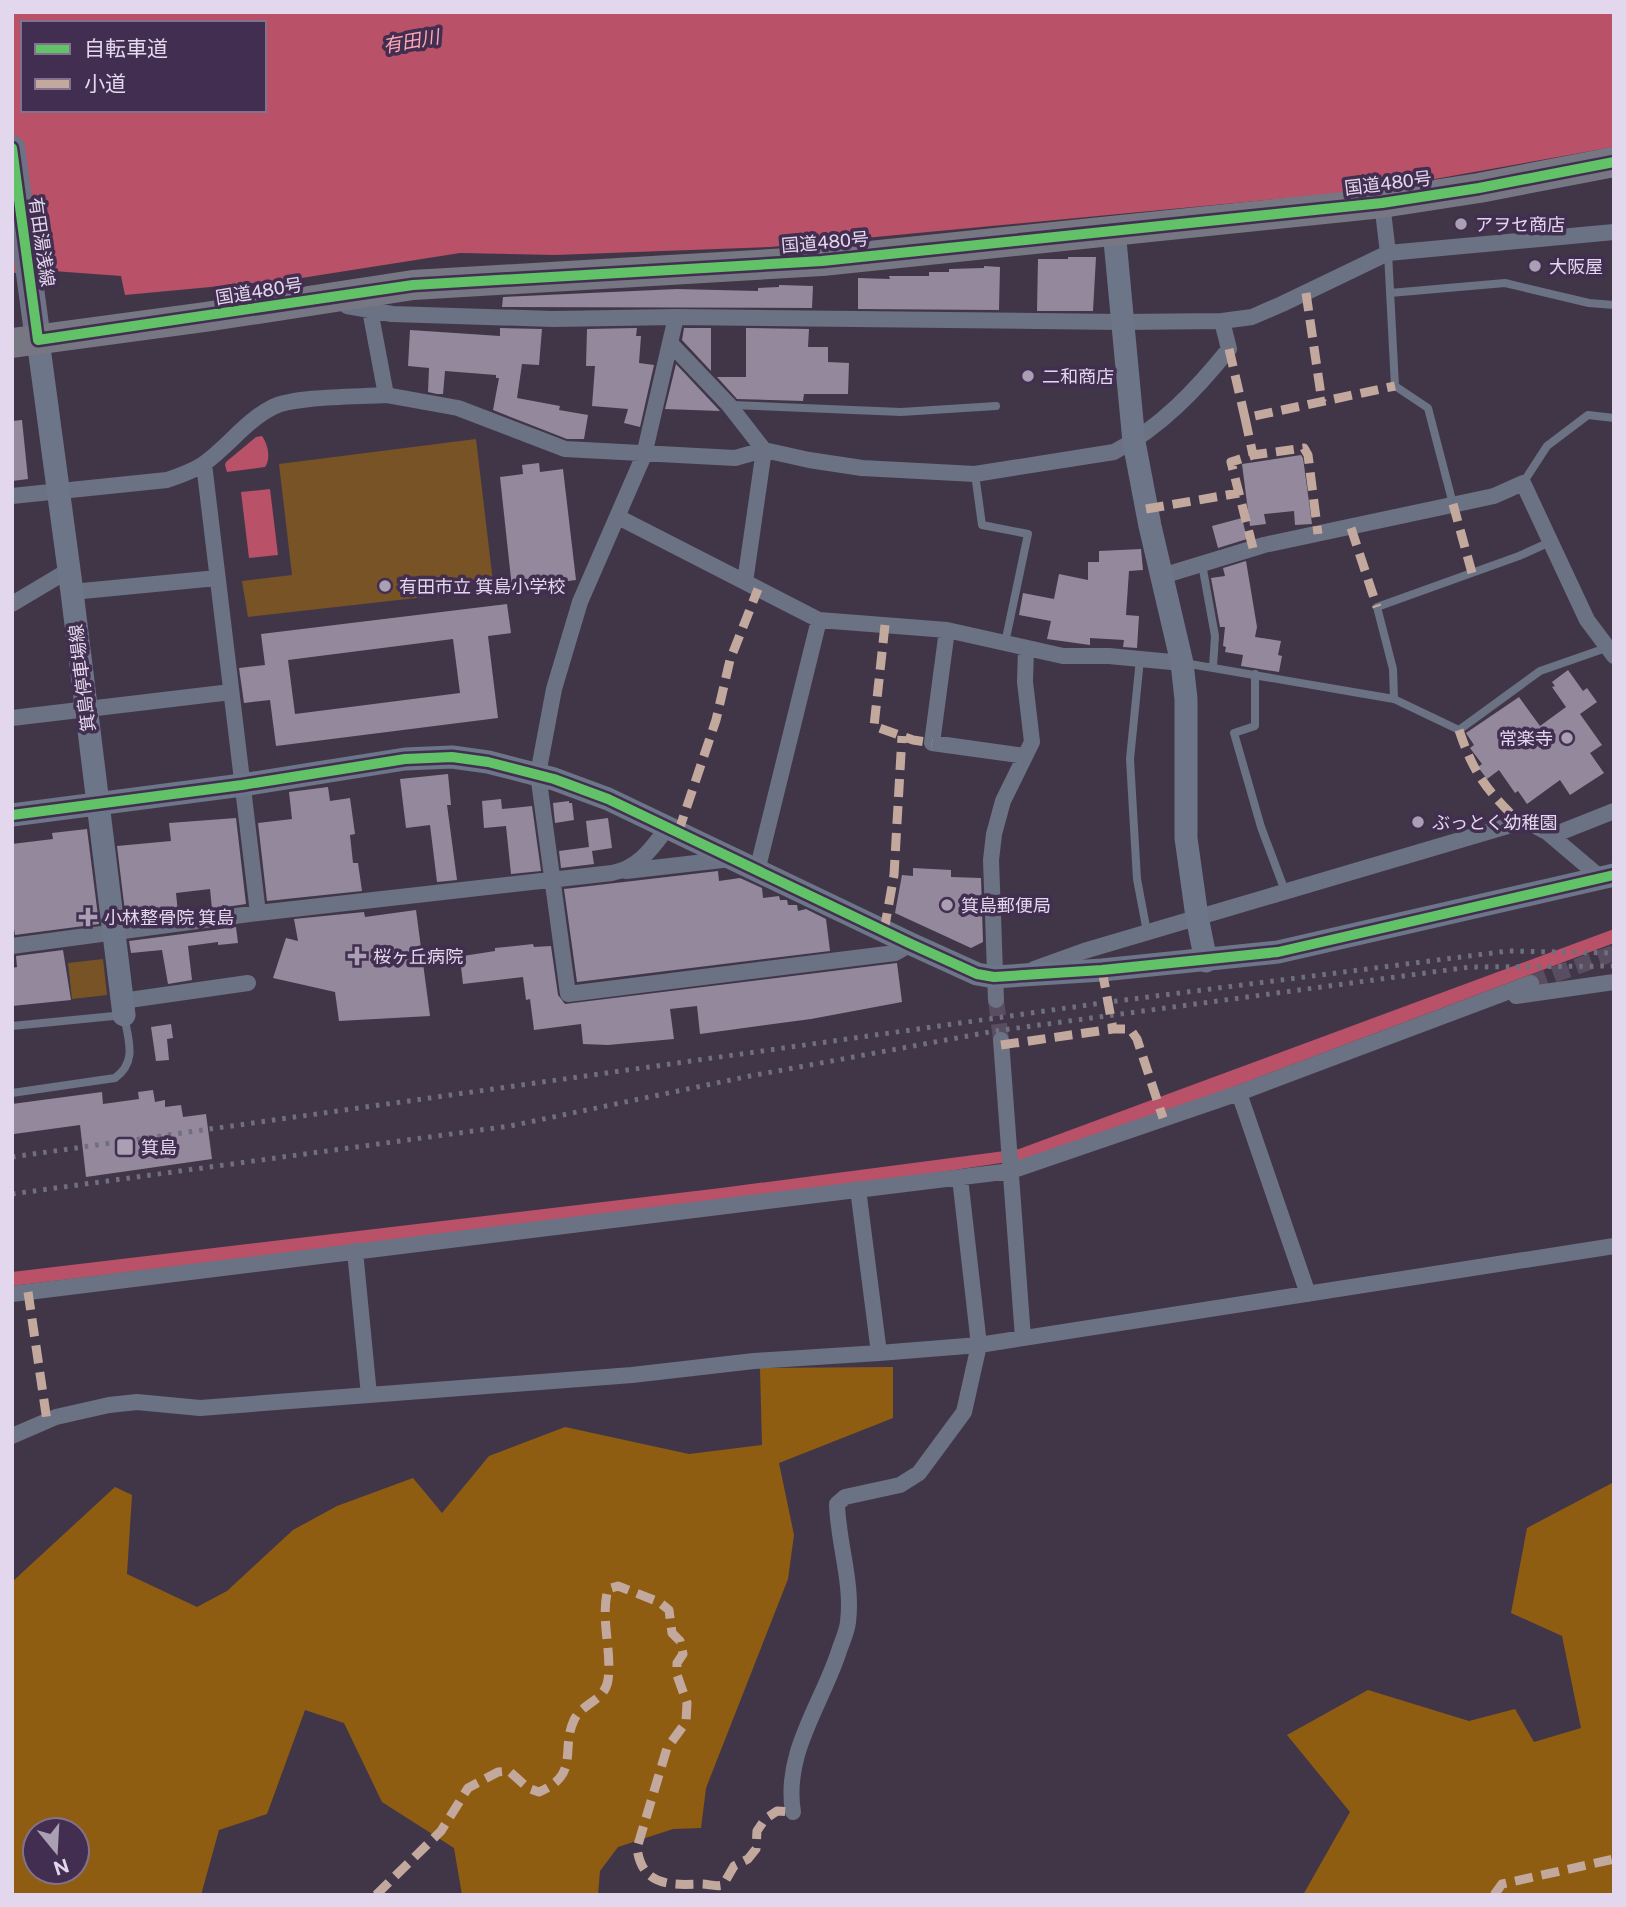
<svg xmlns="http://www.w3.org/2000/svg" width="1626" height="1907" font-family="'Public Sans','Noto Sans JP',sans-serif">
<rect width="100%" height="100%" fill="#413648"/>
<path fill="#785326" d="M476,439L493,582L442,587L443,595L248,617L242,581L292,575L279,464Z
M103,959L107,995L72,999L68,963Z"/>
<path fill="#8f5d12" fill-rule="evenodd" d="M893,1367V1418L779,1463L794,1535L788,1579L706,1788L701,1828L673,1829L618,1847L600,1871L598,1895H462L454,1848L382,1802L344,1723L305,1710L267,1814L219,1830L201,1895H12V1582L115,1487L132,1495L127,1574L197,1607L227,1591L293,1530L337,1506L413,1478L442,1513L489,1456L565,1427L689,1454L762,1445L760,1368ZM35,1830H77V1872H35Z
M1614,1482V1895H1303L1350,1812L1287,1735L1368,1690L1469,1721L1515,1709L1534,1742L1581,1728L1562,1636L1511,1613L1527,1528Z"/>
<path fill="#b95168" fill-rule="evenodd" d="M12,12H1614V147L1373,190L770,247L555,255L460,253L295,279L125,295L121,276L53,271L12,273ZM23,23H264V110H23Z
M262,436C268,444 271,459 265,467L227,472L225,465L226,462L256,437Z
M270,489L278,555L249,558L241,492Z
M1614,929V943L1220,1092L1034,1158L840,1187L12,1286V1272L721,1188L1019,1149Z"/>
<path fill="#94889c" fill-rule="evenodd" d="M1068,257H1096L1093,311H1037L1038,259H1068Z
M984,266L1000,267L999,310L858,309V278L890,279L889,276H929V272H949V269L984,268Z
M779,285L813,286L812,308L502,307L503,297L677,289L758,291V288L779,287Z
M500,328L542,329L539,365L522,364L517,398L560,406L559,410L588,415L584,439H567L493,410L499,378H496V375L445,371L443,394H437L428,392L429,368L408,366L410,330L500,336Z
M637,328L636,336H641L639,363L654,365L640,427L624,423L628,409L592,406L595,366H586L587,329Z
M684,328H711V371L682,340Z
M746,328L809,329L808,347H828V362L849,363L848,394H804L803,401L737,399L717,377H746Z
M676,364L720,411L665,409Z
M22,420L28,479L12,481V421Z
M1301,455L1303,458L1312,524L1295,525L1294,511L1264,514L1266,524L1250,526L1242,464Z
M539,463L540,472L563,469L576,580L512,588L500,477L523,474L522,465Z
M1242,518L1247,539L1218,548L1212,526Z
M1141,549L1143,570L1129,571L1126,615L1139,616L1137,648L1123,647L1124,640L1090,638V645L1047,639L1051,621L1019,615L1023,593L1054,599L1059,574L1088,580V562H1099V551Z
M1246,561L1257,627L1255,637L1281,641L1278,655L1282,656L1279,672L1241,666L1243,655L1225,652L1226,647L1223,646L1225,627H1220L1211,578L1225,576L1223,568Z
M507,604L511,633L488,636L498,718L276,746L270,700L244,703L239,668L265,665L261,634ZM453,639L460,693L295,714L288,660Z
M1568,670L1583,691L1587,688L1597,702L1580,714L1602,745L1590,753L1604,773L1570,795L1560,780L1527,804L1518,791L1515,793L1499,770L1487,779L1478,767L1482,764L1470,748L1474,745L1466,733L1519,697L1540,726L1566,707L1552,687L1555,686L1552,682Z
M448,774L451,805H447L457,880L437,882L430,825L406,828L400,779Z
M328,787L330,801L350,798L355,834L350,835L353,863H358L362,891L267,901L258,823L292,819L289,792Z
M501,799L502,809L532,806L541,871L511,874L506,826L484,828L482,801Z
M569,801V803H572L574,820L555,823L553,803Z
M236,818L246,904L212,909L210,889L176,893L178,913L126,920L117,846L171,841L169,823Z
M608,818L612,848L592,851L594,864L561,868L559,851L589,847L586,821Z
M87,829L99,924L15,935L12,917V844L53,839L52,833Z
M913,868L951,870V877L981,878L983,942L971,948L895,913L902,875L913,876Z
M718,871L719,881L740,878L762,888L763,898L779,896L780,900H787L788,905H797L798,911L806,909L826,919L830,951L577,982L564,889Z
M416,910L430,1016L339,1021L335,992L273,978L286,938L298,941L294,919L364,912L365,917Z
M236,927L238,943L218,945V942L188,946L192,980L168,984L162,950L131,953L129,941Z
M533,944L534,947L551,946L558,995L565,1004L897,963L902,1002L811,1019L700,1034L697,1006L670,1009L674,1039L608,1045L583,1044L581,1024L534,1030L530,999L526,1000L523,977L463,984L461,967L463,966V956L495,951V948Z
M63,950L71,1000L12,1006V968L17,967L16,956Z
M171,1024L173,1038L167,1039L169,1060L156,1061L151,1027Z
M153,1090L155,1102L165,1100V1107L181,1105L183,1117L206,1114L212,1159L86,1177L80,1125L14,1134L12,1104L102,1092L103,1104L139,1099L138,1092Z"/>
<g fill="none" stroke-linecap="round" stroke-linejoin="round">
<path stroke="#594e61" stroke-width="16" stroke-dasharray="16 8" stroke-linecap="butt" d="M1531,983L1614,953
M996,1000L1001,1040"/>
<path stroke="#6a7284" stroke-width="8" d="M1388,253L1395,386L1428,408L1453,504
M1390,293L1505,283L1589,303L1614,305
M732,405L901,412L996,406
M975,474L982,525L1028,534L1005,643
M1523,483L1547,446L1588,415L1614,418
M1202,564L1215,636L1213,667
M1140,659L1130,759L1137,879L1147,932
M1184,663L1394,699L1459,730L1540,671L1606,648
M1255,674V726L1234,733L1261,827L1285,891
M1394,699L1393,669L1377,607L1519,556L1550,542
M12,1026L124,1015C128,1040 138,1061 115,1078L12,1093"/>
<path stroke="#6a7284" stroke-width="16" d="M1382,203L1388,253
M344,301L347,306L392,314L553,319L676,317L1121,322L1222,321L1252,317L1282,304L1388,253L1614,232
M370,310L386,395L458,408L565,449L735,458L764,450L809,460L862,468L975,474L1114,452C1160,428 1197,389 1229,349L1222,321
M676,317L644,455L580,602L554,689L538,774L568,994L895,953L911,944
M670,343L729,405L764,450L745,582
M204,464L258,913
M12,496L167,480C179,476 191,472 202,465C227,448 245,421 273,407C296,396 358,397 386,395
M618,517L819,620
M1162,576L1264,545L1494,496L1523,483L1587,620L1614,656
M72,592L217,578
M12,604L69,570
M947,630L932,743L1025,756
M12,718L231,692
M1548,833L1601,878
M626,871L731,859
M757,871L819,620L947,630L1063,656H1109L1182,663
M12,946L258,913L612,873C639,868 652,848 667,828
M1034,969L1084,951L1511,825C1540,819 1535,832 1556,834L1614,811
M1516,996L1614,982
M996,1000L991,860L994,834L1003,801L1032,742L1025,682L1026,648
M122,1001L248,983
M1001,1040L1023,1338
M1239,1093L1308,1294
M12,1294L1011,1171L1239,1093L1531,983
M879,1353L979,1345L960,1178
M369,1395L632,1375L754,1361L879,1353L858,1189
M12,1436L56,1417L109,1405L137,1402L200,1408L369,1395L355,1251
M793,1812C783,1752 823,1703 840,1648C843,1640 847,1631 848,1622C853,1583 838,1543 837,1504L845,1497L900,1485L919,1473L964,1412L979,1345L1614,1246"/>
<path stroke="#6d7588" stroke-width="23" d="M1114,230L1134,442L1150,526L1182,663L1186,699V838L1197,917L1206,961
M38,340L72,592L124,1015
M12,815L242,785L405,759L452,757L488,762L554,779L608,799L911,944L977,974L994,977L1102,970L1278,952L1614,875"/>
<path stroke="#6f7284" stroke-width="26" d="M12,148L38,340"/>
<path stroke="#777784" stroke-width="30" d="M12,343L205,317L413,285L822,261L1382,203L1479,188L1614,162"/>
<path stroke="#6f707f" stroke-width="5" stroke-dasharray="3.5 7" stroke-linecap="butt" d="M12,1157L1109,1002L1508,951L1614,953
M12,1194L510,1126L750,1076L995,1031L1470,967L1614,966"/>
<path stroke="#c3a89e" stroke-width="9" stroke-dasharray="18 9" stroke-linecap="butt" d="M1306,293L1322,402
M1229,349L1245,418L1395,386
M1245,418L1253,455
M1453,504L1472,573
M1146,509L1239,493
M1351,528L1377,607
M1253,548L1231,462L1253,455L1304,448L1308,455L1318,534
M885,625L874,726L913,740L932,743
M1459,730C1474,775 1487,790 1520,823
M678,833L716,720L730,660L758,589
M884,931L894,875L902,736
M1102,970L1113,1029H1130L1137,1039L1163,1118
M1001,1045L1113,1029
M28,1292L47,1421
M376,1895L441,1831L468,1788L498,1772L509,1771L528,1788L539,1792C581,1774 560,1750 574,1720C583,1702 605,1701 608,1680C612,1649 600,1619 608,1589L618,1586L659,1602L669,1610L672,1633L680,1641L683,1654L677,1663V1675L687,1703L686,1722L667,1748L637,1848C642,1887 671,1885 701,1884C709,1884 715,1887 723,1885L734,1866L748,1859L756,1849L757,1831L765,1819L777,1811L793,1812
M1494,1895L1502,1884L1614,1859"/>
<defs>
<path id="cycleway" d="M12,148L38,340L413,285L822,261L1382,203L1479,188L1614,162
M12,815L242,785L405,759L452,757L488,762L554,779L608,799L911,944L977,974L994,977L1102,970L1278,952L1614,875"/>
</defs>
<use href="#cycleway" stroke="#422e50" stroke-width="15"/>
<use href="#cycleway" stroke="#61c268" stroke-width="10"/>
</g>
<g fill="#aa9fb3" stroke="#422e50" stroke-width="2.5">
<circle cx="1461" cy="224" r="7"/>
<circle cx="1535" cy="266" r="7"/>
<circle cx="1028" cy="376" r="7"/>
<circle cx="385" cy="586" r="7"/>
<circle cx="1567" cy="738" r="7"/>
<circle cx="1418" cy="822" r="7"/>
<circle cx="947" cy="905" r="7"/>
<path d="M84.5 906.5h7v7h7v7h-7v7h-7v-7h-7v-7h7z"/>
<path d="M353.5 945.5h7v7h7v7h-7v7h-7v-7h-7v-7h7z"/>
<rect x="116" y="1138" width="18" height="18" rx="3.5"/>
</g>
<g text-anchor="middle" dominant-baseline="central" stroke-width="7" stroke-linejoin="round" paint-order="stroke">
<g font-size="18" fill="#e2d7ec" stroke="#422e50">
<text transform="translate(1388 183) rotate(-7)">国道480号</text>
<text transform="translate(42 242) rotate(82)">有田湯浅線</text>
<text transform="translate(825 242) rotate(-5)">国道480号</text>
<text transform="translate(259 291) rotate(-9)">国道480号</text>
<text transform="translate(82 678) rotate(-97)">箕島停車場線</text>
</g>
<g font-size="18" fill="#e2d7ec" stroke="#422e50" text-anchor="start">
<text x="1475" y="224">アヲセ商店</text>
<text x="1549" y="266">大阪屋</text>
<text x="1042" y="376">二和商店</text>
<text x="399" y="586">有田市立 箕島小学校</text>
<text x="1553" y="738" text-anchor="end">常楽寺</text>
<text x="1432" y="822">ぶっとく幼稚園</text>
<text x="961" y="905">箕島郵便局</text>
<text x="104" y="917">小林整骨院 箕島</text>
<text x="373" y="956">桜ヶ丘病院</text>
<text x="141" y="1147">箕島</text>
</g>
<g font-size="19" font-style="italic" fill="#ffa7b3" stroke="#422e50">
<text transform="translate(411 41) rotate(-10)">有田川</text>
</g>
</g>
<rect width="1626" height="1907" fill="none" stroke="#e2d7ec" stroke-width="28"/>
<rect x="21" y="21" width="245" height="91" fill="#422e50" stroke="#82728e" stroke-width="2"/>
<rect x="35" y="44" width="35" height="10" fill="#61c268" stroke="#82728e" stroke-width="2"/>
<text x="84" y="56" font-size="21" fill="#e2d7ec">自転車道</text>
<rect x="35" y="79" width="35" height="10" fill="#c3a89e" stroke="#82728e" stroke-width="2"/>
<text x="84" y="91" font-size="21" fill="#e2d7ec">小道</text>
<g transform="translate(56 1851) rotate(162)"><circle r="33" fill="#422e50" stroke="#82728e" stroke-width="2"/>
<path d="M0-5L12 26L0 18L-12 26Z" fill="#aa9fb3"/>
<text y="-10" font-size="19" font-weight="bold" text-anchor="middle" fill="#e2d7ec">N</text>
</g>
</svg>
